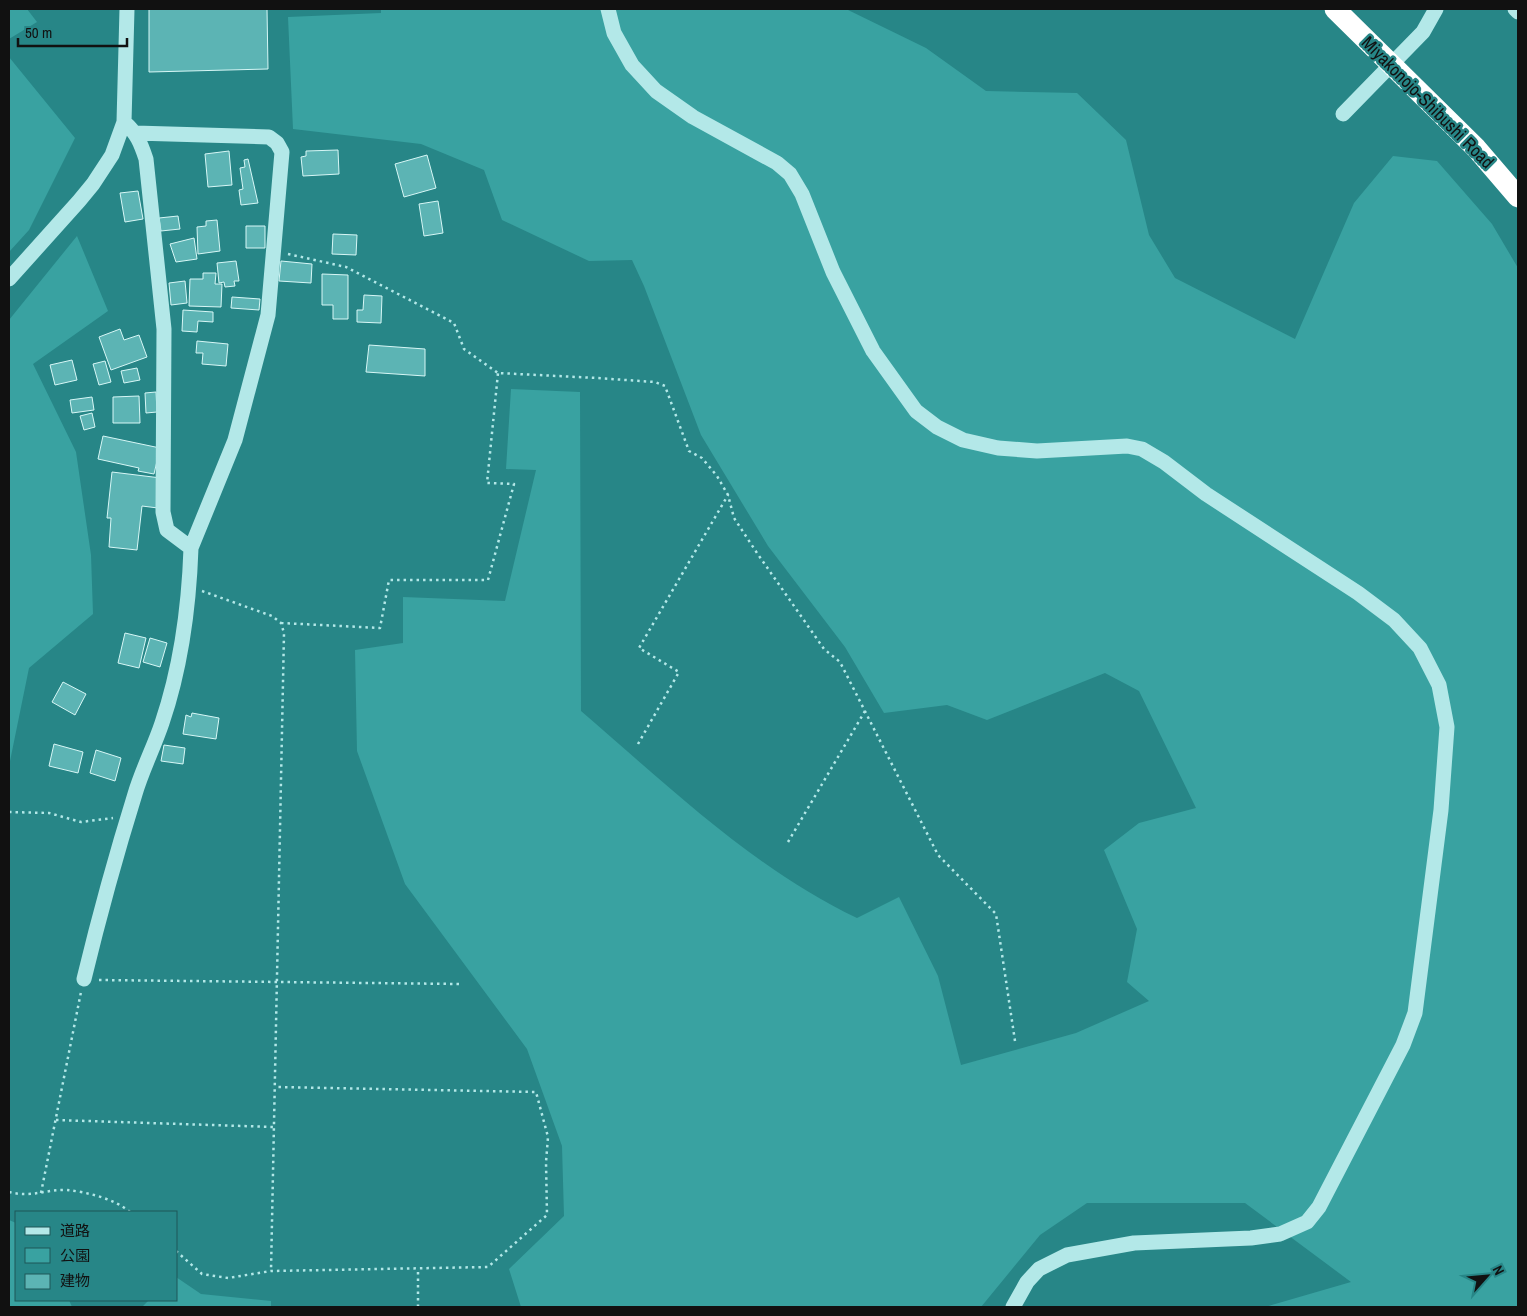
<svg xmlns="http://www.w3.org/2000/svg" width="1527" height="1316" font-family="'Archivo Narrow','Noto Sans JP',sans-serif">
<rect width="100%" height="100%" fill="#278687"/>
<path fill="#39a2a1" d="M9,9H27L37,22L9,39Z
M381,9H846L926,48L986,91L1077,93L1126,140L1149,235L1175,278L1295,339L1354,203L1393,156L1437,161L1492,224L1518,268V1307H1265L1351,1282L1245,1203H1087L1040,1235L981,1307H521L509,1269L564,1216L562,1146L527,1049L405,884L357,751L355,650L403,643V597L505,601L536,470L506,469L511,389L580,392L581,711C666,784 754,869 857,918L899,897L938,976L961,1065L1076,1033L1149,1001L1127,982L1137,929L1104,850L1139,823L1196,808L1139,691L1105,673L987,720L947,705L884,713L845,647L768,546L701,435L644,286L632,260L589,261L502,220L484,170L421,144L293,129L288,17L381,13Z
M9,57L75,138L29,230L9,252Z
M77,236L108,311L33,364L76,452L91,555L93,614L29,668L9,766V320Z
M9,1220L16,1223V1300H69L72,1307H9Z
M176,1277L201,1294L271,1301V1307H142L149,1300H176Z"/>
<path fill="#5cb4b4" stroke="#d7f7f6" d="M149,9H267L268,69L149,72Z
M338,150L339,174L303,176L301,157L306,156V151Z
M229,151L232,185L208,187L205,154Z
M427,155L436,188L404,197L395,164Z
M248,159L258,203L241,205L239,190L243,189L240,168L245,167L244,160Z
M138,191L143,219L125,222L120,193Z
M438,201L443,233L424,236L419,204Z
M178,216L180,229L161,231L159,218Z
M217,220L220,251L198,254L197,227L206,226V221Z
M246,226H265V248H246Z
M333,234L357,235L356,255L332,254Z
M194,238L197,259L176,262L170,244Z
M236,261L239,281H234L235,286L225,287L224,282L219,283L217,263Z
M281,261L312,264L311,283L279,281Z
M203,273H216L215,284H222L221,307L189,306L190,279H203Z
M322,274L348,275V319H333V305H322Z
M185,281L187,303L171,305L169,283Z
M364,295L382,296L381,323L357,322V310H363Z
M232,297L260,299L259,310L231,308Z
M183,310L213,312V322L198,321L197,332L182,331Z
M120,329L124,340L139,335L147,357L111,370L99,337Z
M197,341L228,344L226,366L202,364L203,353H196Z
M369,345L425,349V376L366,372Z
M72,360L77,380L55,385L50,365Z
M105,361L111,382L99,385L93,364Z
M137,368L140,380L124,383L121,371Z
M156,392L157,412L146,413L145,393Z
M139,396L140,423H113V397Z
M92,397L94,410L72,413L70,400Z
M92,413L95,427L84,430L80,416Z
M103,436L160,448L154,474L138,471L139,468L98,459Z
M112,472L161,478L158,508L142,506L137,550L109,547L111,518H107Z
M125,633L146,638L139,668L118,663Z
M150,638L167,643L160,667L143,662Z
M63,682L86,694L75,715L52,702Z
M192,713L219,718L216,739L183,734L186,715L191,717Z
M54,744L83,752L78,773L49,766Z
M164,745L185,748L183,764L161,761Z
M96,750L121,758L115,781L90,773Z"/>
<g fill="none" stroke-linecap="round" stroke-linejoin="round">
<path stroke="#b3e8e8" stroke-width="2.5" stroke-dasharray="2.5 4" stroke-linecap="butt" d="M288,254L346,267L454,323L464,349L498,373L597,378L655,382L665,386L689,451L702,458L717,476L728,495L734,518L757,553L824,649L840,662L938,855L996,914L1015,1041
M202,591L272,616L281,623L284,633L271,1271
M281,623L380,628L389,580H488L514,484L487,483L498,373
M638,744L679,672L639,648L728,495
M9,812L49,813L81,822L113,818
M788,842L865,711
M99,980L460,984
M56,1120L274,1127
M9,1192C32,1198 46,1189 67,1190C87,1192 115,1199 130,1212
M41,1193L81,992
M176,1251L202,1274L228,1278L271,1271L488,1267L547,1215L546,1162L548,1137L536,1092L275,1087
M418,1307V1270"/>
<path stroke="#b3e8e8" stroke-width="15" d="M608,9L614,33L632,65L656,91L693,117L777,163L790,174L802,194L833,272L873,351L916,411L937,427L963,440L998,448L1037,451L1127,446L1142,449L1164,462L1206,494L1358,593L1394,620L1420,648L1439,685L1447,727L1441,810L1415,1013L1403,1045L1319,1207L1307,1222L1280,1234L1251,1238L1134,1243L1067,1255L1039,1269L1027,1282L1013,1307
M1515,9L1518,12
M1343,114L1423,32L1436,9
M135,133L269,137L277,143L282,152L268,315L235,440L191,548
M9,279L79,201L93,184L112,155L124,122L127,9
M84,979C99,917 116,855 135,794C142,770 154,747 162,723C181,667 189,607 191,548L167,530L163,512L164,329L146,159C141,144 137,133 124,122"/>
<path stroke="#fff" stroke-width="21" d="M1335,9L1476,148L1518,197"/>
</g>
<g text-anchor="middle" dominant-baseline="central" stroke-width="5" stroke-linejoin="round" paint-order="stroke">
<g font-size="18" fill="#111" stroke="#278687">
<text transform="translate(1428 102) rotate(45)">Miyakonojo-Shibushi Road</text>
</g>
</g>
<rect width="1527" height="1316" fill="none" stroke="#111111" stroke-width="20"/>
<rect x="15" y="1211" width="162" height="90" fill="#278687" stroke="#1e5758"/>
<rect x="25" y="1227" width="25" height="8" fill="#b3e8e8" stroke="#1e5758"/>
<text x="60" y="1236" font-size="15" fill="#111111">道路</text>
<rect x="25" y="1248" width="25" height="15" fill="#39a2a1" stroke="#1e5758"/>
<text x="60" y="1261" font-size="15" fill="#111111">公園</text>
<rect x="25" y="1274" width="25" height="15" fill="#5cb4b4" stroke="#1e5758"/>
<text x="60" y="1286" font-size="15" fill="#111111">建物</text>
<g transform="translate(1487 1276) rotate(63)" stroke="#278687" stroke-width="4" paint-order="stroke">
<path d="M0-4L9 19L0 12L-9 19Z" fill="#111111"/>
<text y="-8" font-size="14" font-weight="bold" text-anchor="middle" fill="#111111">N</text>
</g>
<path d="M18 38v8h109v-8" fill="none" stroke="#111111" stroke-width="2.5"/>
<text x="25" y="38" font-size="15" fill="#111111" stroke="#278687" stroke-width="4" paint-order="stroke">50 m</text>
</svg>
